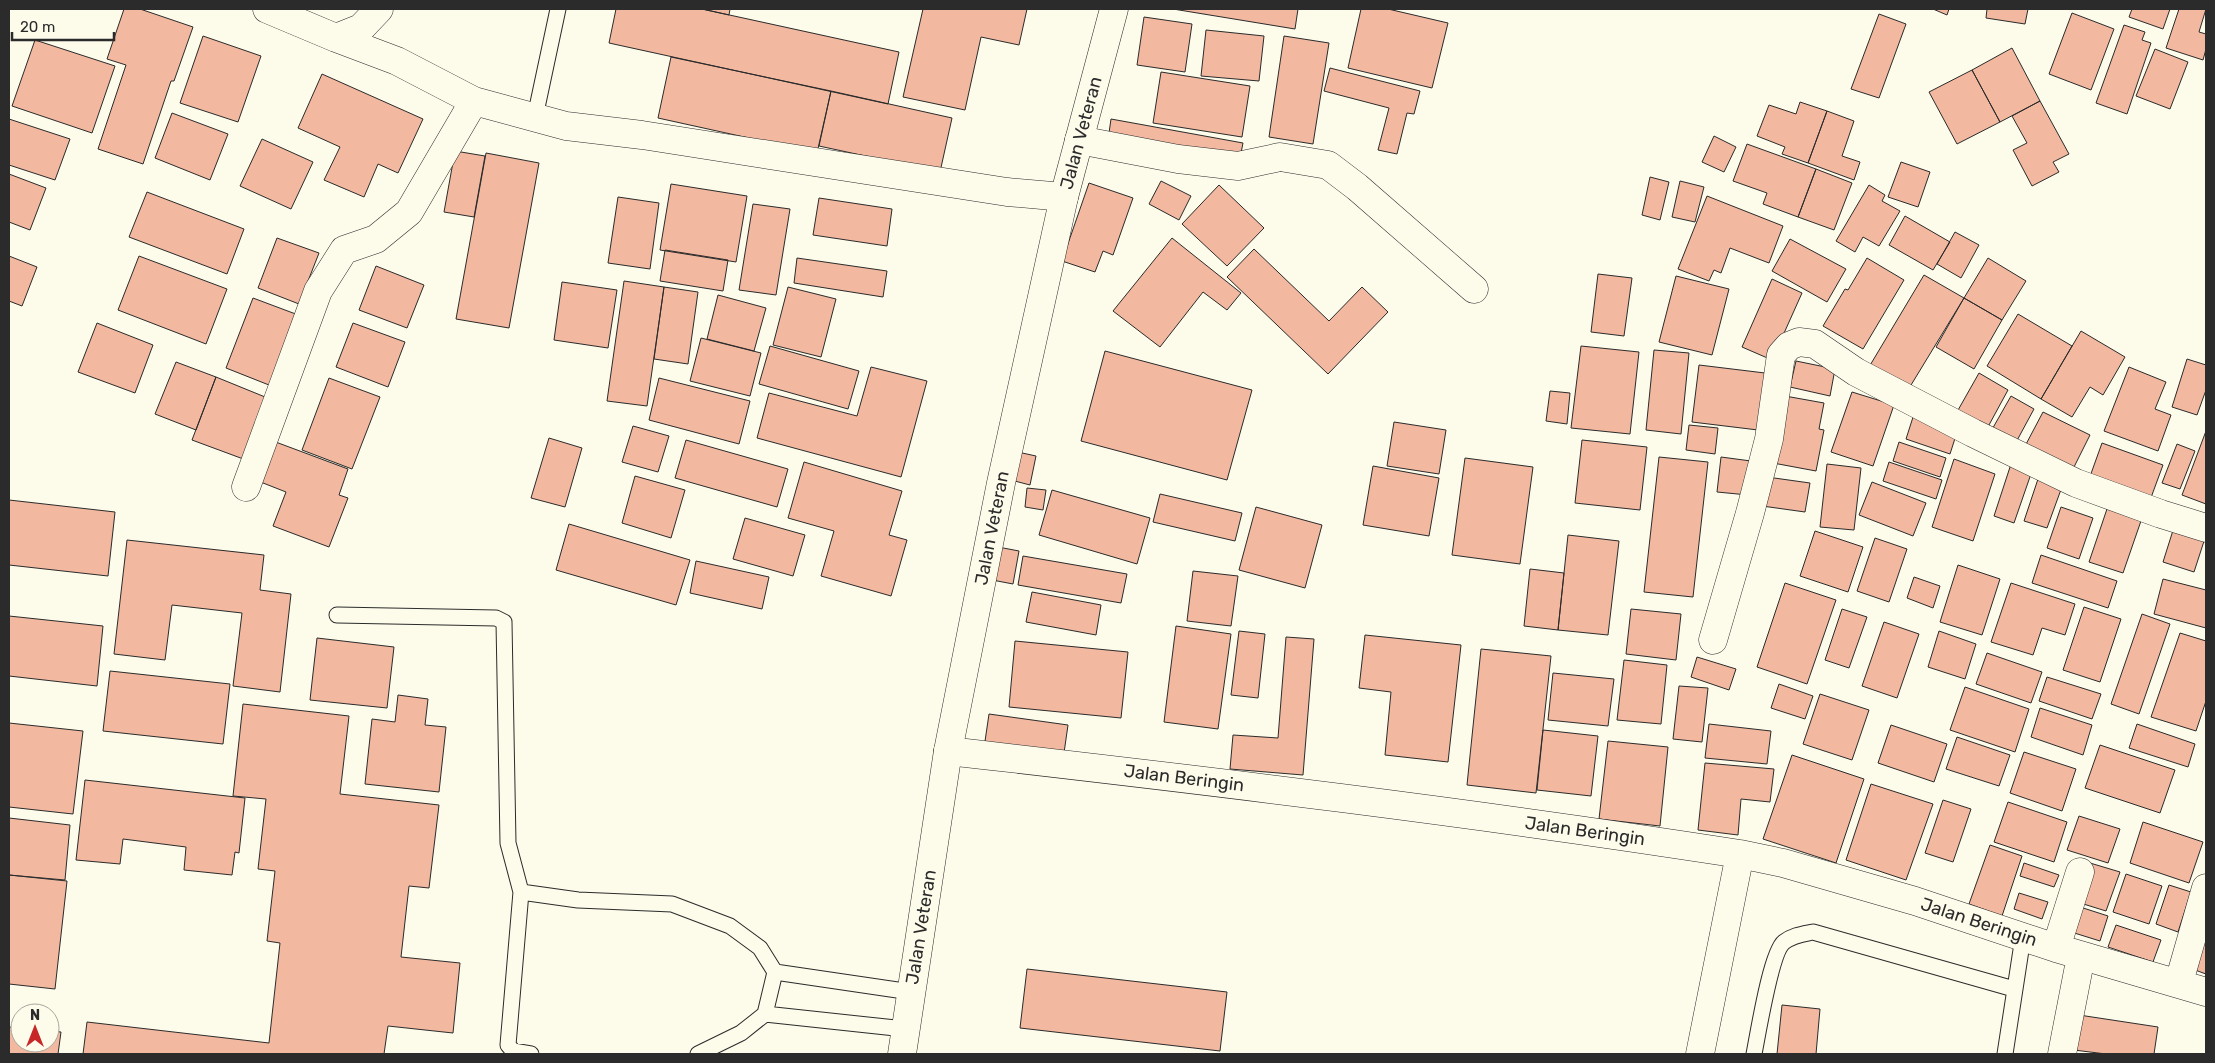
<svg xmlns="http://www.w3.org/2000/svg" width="2215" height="1063" font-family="Rubik,sans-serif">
<rect width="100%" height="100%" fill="#fdfbea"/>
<path fill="#f2b8a0" stroke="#2b2b2b" d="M124,9H140L193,27L174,81H171L143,164L98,149L126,65L107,59Z
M616,9H702L899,52L888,104L609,43Z
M702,9H730L729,15Z
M923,9H1027L1019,45L981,37L965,110L903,97Z
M1173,9H1298L1295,29Z
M1361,9H1388L1448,23L1432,88L1348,68Z
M1933,9H1949L1947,15Z
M1987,9H2028L2025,24L1986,18Z
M2132,9H2170L2163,29L2129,17Z
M2179,9H2206L2199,32L2206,34V49L2203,60L2166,48Z
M2072,13L2114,29L2091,90L2049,74Z
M1879,14L1906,24L1879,98L1851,89Z
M1144,17L1192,24L1185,72L1137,65Z
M2124,25L2145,32L2142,40L2151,43L2127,114L2096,103Z
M1206,30L1264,36L1259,81L1201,76Z
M203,36L261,56L238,122L180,103Z
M1284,36L1329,43L1313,144L1269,137Z
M35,40L115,66L92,133L12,106Z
M2012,48L2040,101L2000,122L1972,70Z
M2155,49L2188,62L2170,109L2136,96Z
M671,57L831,91L817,153L658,118Z
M1330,68L1420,91L1414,114L1407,113L1397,154L1378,150L1389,108L1324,91Z
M1972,70L2000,122L1957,144L1929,92Z
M1161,72L1250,86L1242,137L1153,123Z
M322,74L423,119L398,173L378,164L364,197L324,180L340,147L298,128Z
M831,91L952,118L940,172L819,146Z
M2040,101L2069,154L2053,162L2059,172L2032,186L2013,150L2027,143L2012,116Z
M1800,102L1827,111L1808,163L1782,154L1785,147L1757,136L1769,105L1796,114Z
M1827,111L1854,121L1842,156L1860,162L1854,180L1808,163Z
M172,113L228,134L210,180L155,158Z
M9,119L70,139L55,180L9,165Z
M1111,119L1243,143L1239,163L1108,140Z
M1714,136L1736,147L1724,172L1702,162Z
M262,139L313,162L291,209L240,186Z
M1747,144L1816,169L1798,217L1763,204L1767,193L1733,181Z
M455,151L485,156L474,217L444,212Z
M486,153L539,163L509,328L456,319Z
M1901,162L1930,172L1918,207L1888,197Z
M1816,169L1852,183L1834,230L1798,217Z
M9,174L46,188L30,230L9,222Z
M1650,177L1669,182L1660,220L1642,215Z
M1161,181L1191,196L1179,220L1149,204Z
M1680,181L1704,187L1695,222L1672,217Z
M1089,183L1133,198L1113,255L1103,251L1095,272L1062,261Z
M671,184L747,196L736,262L660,250Z
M1219,185L1264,228L1227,266L1182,224Z
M1869,185L1885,195L1882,201L1900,211L1879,246L1863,237L1855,252L1836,241Z
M147,192L244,229L227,274L129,237Z
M1707,196L1783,226L1769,263L1730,248L1721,273L1714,270L1709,281L1678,269Z
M618,197L659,203L650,269L608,263Z
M819,198L892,209L887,246L813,235Z
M753,204L790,209L776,295L739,290Z
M1905,216L1950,242L1933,270L1889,245Z
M1955,232L1979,245L1961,278L1937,264Z
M277,238L319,253L299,304L258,288Z
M1172,238L1241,293L1227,310L1203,292L1160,347L1113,311Z
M1790,239L1846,269L1827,302L1772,271Z
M1254,249L1329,321L1362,287L1388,312L1328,374L1227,277Z
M665,250L728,260L723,291L660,281Z
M9,256L37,267L22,306L9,301Z
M139,256L227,289L206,344L118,310Z
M797,258L887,271L883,297L794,283Z
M1867,258L1904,280L1863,349L1823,326L1845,289L1848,290Z
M1988,258L2026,281L2002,320L1964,298Z
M376,266L424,285L407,328L359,310Z
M1598,274L1632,278L1624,336L1591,332Z
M1924,275L1964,298L1908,390L1869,367Z
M1676,276L1729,289L1712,355L1659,342Z
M1772,279L1802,293L1772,360L1742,347Z
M624,281L664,287L647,406L607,401Z
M562,282L617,290L608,348L554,340Z
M664,287L698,292L688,364L654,359Z
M788,287L836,299L821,357L773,345Z
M718,295L766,308L754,351L707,339Z
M253,298L301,316L274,387L226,368Z
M1964,298L2002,320L1974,369L1936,347Z
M2018,314L2072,346L2041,399L1987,366Z
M97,323L153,345L135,393L78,372Z
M353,323L405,342L388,387L336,367Z
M2081,331L2125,357L2103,395L2090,387L2072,417L2041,399Z
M701,338L761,353L750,396L690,381Z
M770,346L859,371L848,409L759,384Z
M1581,346L1639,352L1630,434L1571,428Z
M1654,350L1689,353L1681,434L1646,430Z
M1105,351L1252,390L1227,480L1081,441Z
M2187,359L2206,365V390L2197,415L2172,407Z
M1796,361L1835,369L1830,396L1790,387Z
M176,362L216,377L196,430L155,414Z
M1699,365L1765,373L1758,430L1692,422Z
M871,367L927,381L901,477L757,438L769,393L857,416Z
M2129,367L2166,382L2155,409L2171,415L2158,451L2104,431Z
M1979,373L2008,390L1983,436L1953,419Z
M216,377L270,399L246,460L192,440Z
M329,378L380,397L352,469L302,450Z
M659,378L750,401L739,444L649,420Z
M1550,391L1570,393L1567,424L1546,421Z
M1852,392L1894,405L1873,466L1831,452Z
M1785,396L1824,403L1819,429L1824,430L1816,471L1773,463Z
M2011,396L2034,409L2014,446L1990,433Z
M2043,412L2090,435L2072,471L2024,448Z
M1914,414L1958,429L1950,454L1906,439Z
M1394,422L1446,430L1439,474L1387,466Z
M1689,425L1718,428L1715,454L1686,450Z
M633,426L669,436L658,472L622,462Z
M2206,431V504L2182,495Z
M549,438L582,448L565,507L531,498Z
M686,440L788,469L777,507L675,478Z
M1582,440L1647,447L1640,510L1575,503Z
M273,441L348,469L339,495L348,498L329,547L273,526L286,492L258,481Z
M1899,442L1946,458L1940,477L1893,461Z
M2102,443L2163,465L2149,503L2088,482Z
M2177,444L2195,451L2180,489L2162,483Z
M1013,451L1036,456L1030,485L1007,479Z
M1659,457L1708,462L1693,597L1644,592Z
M1721,457L1751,461L1748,495L1717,492Z
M1465,458L1533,467L1520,564L1452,555Z
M1954,459L1995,474L1973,541L1932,527Z
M804,462L902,491L889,535L907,540L891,596L821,576L834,531L788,518Z
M1889,462L1942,480L1936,499L1883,481Z
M1827,464L1861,468L1854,530L1820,527Z
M2011,464L2032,471L2014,523L1994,516Z
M1373,466L1439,478L1429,536L1363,525Z
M635,476L685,490L671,538L622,523Z
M2039,476L2063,484L2047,528L2024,521Z
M1767,477L1810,483L1805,512L1762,506Z
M1872,482L1926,503L1913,536L1859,515Z
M1027,488L1046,490L1043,510L1025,507Z
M1052,490L1150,518L1137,564L1039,535Z
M1160,494L1242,513L1235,541L1153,522Z
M9,500L115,512L108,576L9,565Z
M2108,506L2142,518L2123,573L2089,562Z
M1256,507L1322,525L1305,588L1239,570Z
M2061,507L2093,518L2079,559L2047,548Z
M745,518L805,535L793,576L733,559Z
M569,524L690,560L676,605L556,570Z
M2175,524L2206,535L2194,572L2163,562Z
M1815,531L1863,547L1848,592L1800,576Z
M1568,535L1619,541L1608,635L1558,630Z
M1875,538L1907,549L1889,602L1857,591Z
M127,540L264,555L260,590L291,594L280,692L233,686L242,613L172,605L165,660L114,654Z
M993,546L1019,551L1013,584L987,579Z
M2041,555L2117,581L2108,608L2032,583Z
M1023,556L1127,574L1121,603L1018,585Z
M696,561L769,577L762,609L690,593Z
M1958,565L2000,579L1982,635L1940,622Z
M1530,569L1564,573L1558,630L1524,626Z
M1193,571L1238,576L1231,626L1187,621Z
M1914,577L1940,586L1933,608L1907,598Z
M2163,579L2206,590V628L2154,614Z
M1785,583L1836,600L1807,684L1757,667Z
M2011,583L2075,604L2065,635L2042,628L2033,655L1991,642Z
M1032,592L1101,605L1096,635L1026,622Z
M2084,607L2121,619L2100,682L2063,670Z
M1631,609L1681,614L1676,660L1626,654Z
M1842,609L1867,617L1849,668L1825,660Z
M2142,614L2170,624L2139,714L2111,704Z
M9,616L103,626L97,686L9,676Z
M1884,622L1919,634L1897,698L1862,686Z
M1176,626L1231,634L1218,729L1164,722Z
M1239,631L1265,634L1258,698L1231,695Z
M1939,631L1976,644L1965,679L1928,667Z
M2180,633L2206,641V701L2196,731L2151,717Z
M1365,635L1461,645L1448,762L1385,755L1391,692L1359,688Z
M1286,637L1314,639L1303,775L1230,769L1233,735L1278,738Z
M317,638L394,647L387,708L310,700Z
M1015,641L1128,652L1121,718L1009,707Z
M1481,649L1551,656L1536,793L1467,785Z
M1987,653L2042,672L2031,703L1976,684Z
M1697,657L1736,669L1729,690L1691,677Z
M1624,660L1667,665L1661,724L1617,720Z
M110,671L230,684L223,744L103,731Z
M1553,673L1614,679L1608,726L1548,720Z
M2047,677L2101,694L2092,719L2039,701Z
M1779,684L1813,696L1805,719L1771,708Z
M1679,686L1708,688L1702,742L1673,739Z
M1965,687L2029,709L2015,752L1950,730Z
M1820,694L1869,710L1852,760L1803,744Z
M398,695L428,699L425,725L446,727L439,792L365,784L372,719L395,722Z
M243,704L349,716L340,794L439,805L429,888L409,886L401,957L460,963L453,1033L388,1026L384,1054H83L87,1022L269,1043L280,943L267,941L275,871L258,869L266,799L233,796Z
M2040,708L2092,725L2083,755L2031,737Z
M989,714L1068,725L1063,760L984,748Z
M9,723L83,731L73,814L9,807Z
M1709,724L1771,731L1767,764L1705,758Z
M2137,724L2195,744L2188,767L2129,748Z
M1891,725L1947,744L1934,782L1878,763Z
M1543,730L1598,736L1591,796L1537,790Z
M1957,737L2010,755L1999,786L1946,769Z
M1608,741L1668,747L1660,826L1599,819Z
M2100,745L2175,770L2160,813L2085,788Z
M2024,752L2076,769L2062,811L2010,793Z
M1792,755L1864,779L1836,863L1763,839Z
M1705,763L1774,769L1770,802L1741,799L1738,835L1698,830Z
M85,780L245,798L239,853L235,852L232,875L184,870L186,847L123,839L120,864L76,860Z
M1871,784L1933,804L1906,880L1846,860Z
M1943,800L1971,809L1953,862L1925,853Z
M2008,802L2067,822L2054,862L1994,842Z
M2079,816L2120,829L2108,863L2067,850Z
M9,818L70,825L65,880L9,875Z
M2143,822L2203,842L2189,883L2130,863Z
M1990,845L2022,856L2002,916L1969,904Z
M2024,863L2059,875L2054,887L2020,876Z
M2090,863L2120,872L2106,911L2077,902Z
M2126,874L2162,886L2149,924L2113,912Z
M9,875L67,881L55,989L9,984Z
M2169,885L2191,892L2178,932L2156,924Z
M2019,893L2048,902L2042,919L2014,909Z
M2206,902V974L2184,966Z
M2077,906L2108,916L2100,941L2068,931Z
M2116,925L2161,940L2153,962L2108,947Z
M1027,969L1227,992L1220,1051L1020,1028Z
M1782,1005L1820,1009L1816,1054H1777Z
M2079,1015L2158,1027L2154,1054H2106L2074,1050Z
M9,1027L20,1028V1043H50V1031L61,1032L58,1054H9Z"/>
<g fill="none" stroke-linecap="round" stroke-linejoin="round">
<defs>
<path id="lane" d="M535,117L558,9
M337,615L496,618L504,622L508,843L521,892L508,1045L513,1051L531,1054
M521,892L578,900L672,904L730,926L760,948L775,972L765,1014L741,1033L698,1054
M775,972L911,992
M765,1014L905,1029
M1754,1054C1758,1034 1771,952 1784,942C1793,935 1803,934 1813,932L2014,989
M2005,1054L2023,937"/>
<path id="street" d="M267,9L336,38L397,61L474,101L566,126L642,135L1007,192L1064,197
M336,38L361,28L379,9
M1079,140L1178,159L1238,166L1280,157L1328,165L1357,187L1474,289
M246,487L318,291L344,250L376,239L409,212L474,101
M1713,640L1750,513L1769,439L1781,355L1789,346L1799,342L1815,344L1856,372L1973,433L2076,483L2161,514L2206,528
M948,751C1212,781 1477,813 1740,854L1783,863L1915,901L2056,948L2206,992
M2056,948L2080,872
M2179,982L2206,888
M1700,1054L1740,854
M2062,1054L2081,956"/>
<path id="highway" d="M902,1054L948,751L1001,483L1064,197L1114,9"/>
</defs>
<use href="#lane" stroke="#2b2b2b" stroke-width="17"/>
<use href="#street" stroke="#2b2b2b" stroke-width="29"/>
<use href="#highway" stroke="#2b2b2b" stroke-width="29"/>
<use href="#lane" stroke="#fdfbea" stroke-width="15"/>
<use href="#street" stroke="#fdfbea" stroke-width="28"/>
<use href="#highway" stroke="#fdfbea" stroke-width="28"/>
</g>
<g text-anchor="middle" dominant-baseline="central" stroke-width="4" stroke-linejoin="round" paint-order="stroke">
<g font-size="18" fill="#2b2b2b" stroke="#fdfbea">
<text transform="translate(1081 133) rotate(-75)">Jalan Veteran</text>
<text transform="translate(992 528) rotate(-79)">Jalan Veteran</text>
<text transform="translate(1184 778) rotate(7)">Jalan Beringin</text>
<text transform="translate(1585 831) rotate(8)">Jalan Beringin</text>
<text transform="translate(1979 922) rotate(18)">Jalan Beringin</text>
<text transform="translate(921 927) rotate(-81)">Jalan Veteran</text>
</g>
</g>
<rect width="2215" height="1063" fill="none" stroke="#2b2b2b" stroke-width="20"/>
<g transform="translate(35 1028)"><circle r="24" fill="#fdfbea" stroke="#a9a89e"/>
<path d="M0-4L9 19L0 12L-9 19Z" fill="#c62828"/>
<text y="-8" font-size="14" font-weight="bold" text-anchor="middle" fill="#2b2b2b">N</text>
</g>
<path d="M12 32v8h102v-8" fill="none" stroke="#2b2b2b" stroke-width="2.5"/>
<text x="20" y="32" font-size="15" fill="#2b2b2b" stroke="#fdfbea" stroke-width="4" paint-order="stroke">20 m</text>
</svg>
